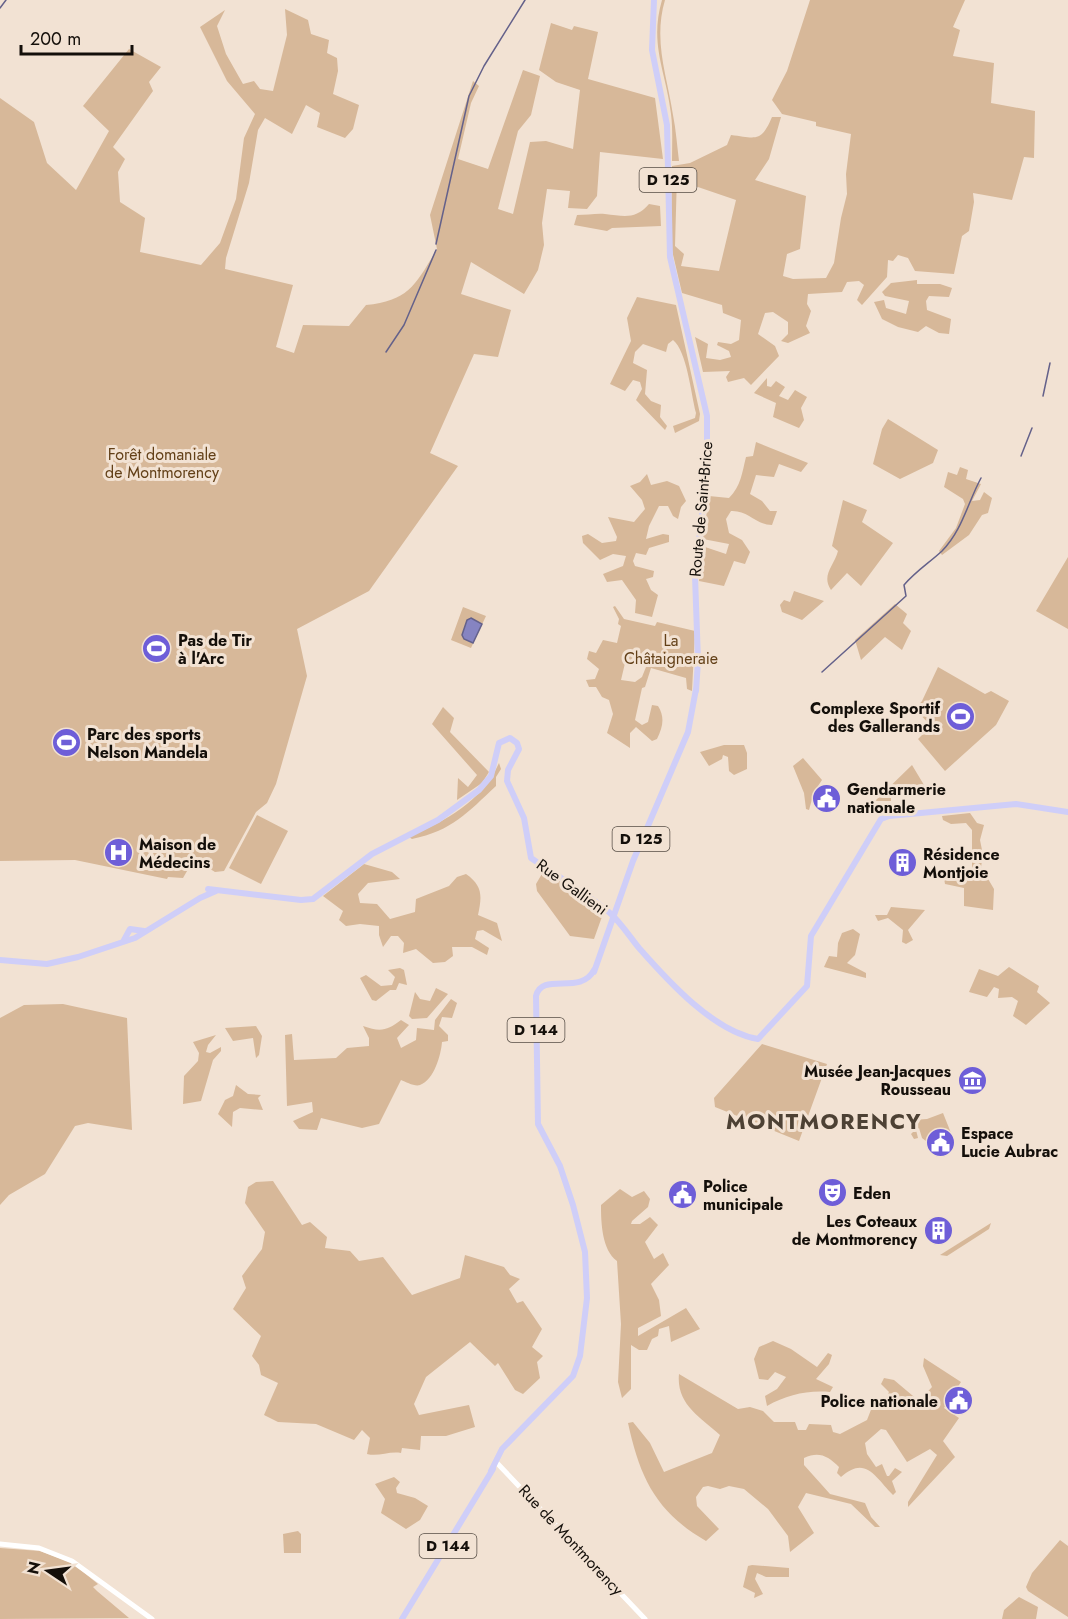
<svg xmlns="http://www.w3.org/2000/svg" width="1068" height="1619" font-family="Jost,sans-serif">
<rect width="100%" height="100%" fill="#f2e2d3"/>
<path fill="#d7b899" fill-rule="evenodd" d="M662,0H665C653,41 667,75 673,115C676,130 677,145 679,161H672C672,146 673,130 671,114C666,71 649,45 662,0Z
M810,0H965L953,27L960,30L953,56L994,63L991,103L1035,111L1034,158L1024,157L1012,200L973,193L974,202L969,231L962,236L954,274L915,271L908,258L898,255L893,261L888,260L887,277L862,305L857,300L864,285L859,281L847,282L842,292L808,294L807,304L811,311L806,326L810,333L788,343L781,341L788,334V322L773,312L765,313L758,334L775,346L779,356L751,385L744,378L728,382L726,377L730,371L703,372L695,337L708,344L706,358L720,360L731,357L729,351L717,345L718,342L731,344L739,340L741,320L723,313L722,305L682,293L671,246L672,166L690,163L727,145L731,135C756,138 761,143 772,117H781L769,159L755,180L806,196L800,249L787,254L783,276L793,279L826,278L834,263L841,218L847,194L846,174L851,134L816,126V122L782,114L772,100L787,71ZM677,175L696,176L695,186L736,200L719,271L681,266L684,254L675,246Z
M285,9L308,20L311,34L329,40L327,53L337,58L338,71L333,94L359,105L353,129L345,138L317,127L320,113L306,105L292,134L265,118L258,130L249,183L226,258L225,269L293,285L276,347L294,353L303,325L349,326L366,305C409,301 416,284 437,249L430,215L473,81L479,86L471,103L458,159L488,169L523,70L540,76L531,115L518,131L498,209L513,214L530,142L546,141L573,149L580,90L556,82L539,70L551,23L572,30L574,26L598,32L588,79L655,98L663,159L600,152L597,196L587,209L568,208L570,191L547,189L542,223L544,245L538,270L524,294L471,262L461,294L511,310L498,357L474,354L430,453L458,466L369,591L297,629L307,676L276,784L267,803L256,812L224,871L215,872L194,859L183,878L168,877L167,879L75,860L0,861V98L34,122L47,163L76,190L109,131L83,106L129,49L161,67L149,82L153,91L113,147L125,159L118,172L120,202L145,218L140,252L201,265L220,243L236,199L244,138L255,114L227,81L200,27L225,10L217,26L226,54L243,84L254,81L260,89L273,91L287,35Z
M649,204L660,206L661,226L612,228L607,231L574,225L577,215C586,215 598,213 605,214C624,216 635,220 649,204Z
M917,280V284H940L952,288L949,297L929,296L926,301L927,310L951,319L949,334L939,333L926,326L918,332L898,327L882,319L874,302L884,300L886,308L906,314L909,301L885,296L882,292L891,283Z
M637,297L676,305L700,414L699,421L675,433L673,426L695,418L696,413C691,394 687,351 673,340L668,344L666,352L643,344L635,352L633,363L647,370L645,394L651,401L661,405L660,417L667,426L665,430L636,400L642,389L640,382L633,380L625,391L610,384L631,341L627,318Z
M767,378V386L771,387L776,381L785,387L779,396L788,400L795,390L807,397L801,408L804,420L799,428L773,417L776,403L754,393Z
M888,419L938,450L933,463L900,479L873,464L882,429Z
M756,442L808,463L801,472L779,464L774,477L756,475L750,494L762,501L770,511H777L772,525C756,525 748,510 731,511L726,519L729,533L742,540L750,552L745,564L734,561L724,586L699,581L702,546L726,554L729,544L703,539L709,496L729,498C741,486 742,473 746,457L753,456Z
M960,467L968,470L966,479L981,484L972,501L980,500L984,492L992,498L988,513L982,515L969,535L942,555L939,551L956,528L965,504L963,499L944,487L948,472L957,475Z
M647,474L651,485L667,481L679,486L686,501L681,507L678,519L673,516L668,506H659L649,526L646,539L663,534L669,535V542L649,548L646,555L636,553L633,561L635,566L654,571L653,577L646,579L651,590L658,595L652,617L635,613L636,600L622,580L607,582L603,574L623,566L626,556L613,554L600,560L583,543L582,536L588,534L602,543L616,541L617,537L608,517L634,522L645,509L642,500L630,486L640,482Z
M843,500L867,510L862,522L893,543L861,586L847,573L831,590C821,575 834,566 838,551L832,546Z
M1068,557V629L1036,611Z
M794,591L824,601L802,620L782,612L780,605L784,600L790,602Z
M895,604L907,614L903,623L911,631L902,650L885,637L861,660L855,640Z
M615,606L624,619L655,626L657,622L695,631L692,691L687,689L686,678L651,668L645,687L642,688L635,720L642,725L648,722L652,705L658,706C665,717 663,727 657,739L652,741L636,727L630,733V748L607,733L613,714L609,700L602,697L596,687H589L586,680L595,679L599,669L587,659L589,651L596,653L603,640L617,643L621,626L618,624L619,619L613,607ZM626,659L646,667L642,677L635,682L621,680Z
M463,607L486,616L471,648L451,640Z
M938,667L985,694L991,691L1009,701L996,725L945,771L918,739L931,726L915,709L922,701Z
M443,707L454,718L450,732L489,772L482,783L457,800L458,778L468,787L477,775L432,724Z
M724,745H744L747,753V769L734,775L729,771L728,757L723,755L722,759L709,766L700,752Z
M803,758L822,780L814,792L809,810L806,809L804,793L793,766Z
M499,763L501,769L496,777V786C468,812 452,831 412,839L409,837C446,820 482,802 499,763Z
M912,765L924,785L923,794L907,792L906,796H891V801H875Z
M970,813L977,823L984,825L980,840L983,855L981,867L994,889L993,910L964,906V888L945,884L943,872L960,878L972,868V830L966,823L951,824L943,820L942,816Z
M257,815L288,831L261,884L229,868Z
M364,864L392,872L400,879L368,883L358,894L360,903L377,904L390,919L415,912L416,899L449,886L457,877L466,874C483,886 482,896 478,915L497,923L502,941L483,930L477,931L475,939L489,948L487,955L472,947H452L453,956L445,962L433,963L416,949L403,953L404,943L398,936H391L383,947L379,935V926L360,924L346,926L339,920L343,911L323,896Z
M546,867L604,911L594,939L570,936L537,891L536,884Z
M891,907L925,910L908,930L913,940L906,944L902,942L903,930L888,918L878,921L875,915H887Z
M853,929L860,934L855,955L847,963L866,973V978L824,967L829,956L837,957L838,943L842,933Z
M1009,967L1039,986L1037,992L1050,1003L1026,1025L1013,1016L1018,1001L1012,997L998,998L999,989L994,987L987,997L969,992L979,969L998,976Z
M400,968L404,970L407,985L399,983L396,990H390L376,1001L372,1000L360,978L366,975L381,986L392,985L395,977L388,970Z
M436,988L448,994L427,1018L412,1019L409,1016L415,992L420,999L430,1001Z
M451,999L457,1003L452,1018L442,1017L439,1026L448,1035V1041L442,1042C441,1055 434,1080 420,1085C415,1087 406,1082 401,1080L379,1124L362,1128L321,1118L317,1130L299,1129L293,1121L313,1112L312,1102L287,1106L285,1035L292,1034L294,1060L336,1058L347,1048L369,1046V1038L363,1026C380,1032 387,1031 401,1020L409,1025L397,1038L401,1048L416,1040L417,1028L434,1030L435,1020Z
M63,1004L127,1018L132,1130L88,1123L75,1126L45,1174L9,1195L0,1205V1018L24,1005Z
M256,1026L262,1036L259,1055L256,1058L253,1038L233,1041L225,1028Z
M216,1035L208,1045L206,1052L210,1053L221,1047V1051L213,1060L201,1101L183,1104L184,1076L198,1061L199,1053L193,1042Z
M762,1044L827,1064L799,1141L715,1107L714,1098Z
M236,1085L248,1094L261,1095L258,1098L263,1110L240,1108L233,1112L232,1127L218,1114L225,1100L233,1096Z
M943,1113L953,1138L950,1140L941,1133L931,1139V1145L922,1138L919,1128L916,1130L918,1138L914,1139L911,1134L913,1132L910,1128H914L913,1120L927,1119Z
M273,1181L302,1225L310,1222L327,1237L325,1248L350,1251L359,1261L383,1257L412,1295L460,1278L465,1255L504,1267L510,1275L520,1279L509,1289L517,1303L523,1301L542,1329L532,1347L543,1356L537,1362L540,1378L523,1394L515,1390L498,1363L495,1366L470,1342L426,1377L414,1404L419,1415L469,1405L475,1427L446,1436H421L420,1450L402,1448L401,1453C389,1451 378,1457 367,1454L370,1438L362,1430L354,1440L316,1424L278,1422L264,1415L278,1383L261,1375L259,1365L252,1356L261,1336L233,1309L246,1288L242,1276L262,1249L265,1232L245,1203L248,1187L256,1182Z
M620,1189L632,1197L644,1191L650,1199L648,1207L632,1221L631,1224H640L650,1217L658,1225L645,1242L654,1259L663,1253L669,1265L651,1284L659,1300L661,1316L638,1328V1336L686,1308L700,1329L671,1342L669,1326L659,1329L658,1336L652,1339L647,1350H639L631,1345V1389L622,1398L618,1382L621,1324L617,1261C602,1250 601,1223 601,1205Z
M991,1223L989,1229L947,1256L940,1255Z
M773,1341L791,1349L817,1367L828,1353L832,1355L829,1364L816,1379L833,1387L830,1392C807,1390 787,1395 767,1406L765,1396L777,1389L786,1377L775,1372L768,1380L759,1379L754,1359L759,1347Z
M924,1358L961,1382L944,1408L959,1418L943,1441L955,1457L908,1507V1502L937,1455L930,1449L907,1462L886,1430L881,1429L865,1443L867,1454L876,1467L882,1464L887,1476H889L895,1468L902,1472L892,1481L896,1492L893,1495C875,1477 866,1455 841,1477L837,1473L839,1467C828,1456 819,1451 804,1458V1465L830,1494L865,1503L871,1517L880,1527H875L851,1504L806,1493L798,1507L814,1533L790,1552L788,1536L768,1509L744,1489L729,1486L720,1489L708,1486L703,1487L696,1497L697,1506L719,1529L706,1541C656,1512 640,1478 628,1423L633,1422L650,1443L664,1472L712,1453L720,1435C700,1417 676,1404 679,1374L738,1409L750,1407L763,1411L774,1422H795L798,1430H806L809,1424L831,1425L833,1432L840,1434L867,1420L874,1402L885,1399L889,1392L881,1384L884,1378L894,1380L919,1401L932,1387L923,1366Z
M394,1477L400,1482L396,1488L397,1493L415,1498L428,1506L420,1520L406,1529L381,1513L385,1499L375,1484Z
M298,1531L301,1534V1553H284L283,1534Z
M1060,1540L1068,1546V1617L1028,1591L1026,1587L1032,1573Z
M0,1548L40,1551L72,1563L98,1584L93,1587L97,1591L129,1618L0,1619Z
M752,1565L789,1568V1577H766L757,1573L755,1579L763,1594L754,1598L755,1593L743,1587L748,1566Z
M1019,1597L1038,1607L1036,1619H1002L1004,1610Z"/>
<path fill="#8684c1" stroke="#64618a" stroke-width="1.5" d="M471,618L482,624L473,643L464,639L462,635L467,620Z"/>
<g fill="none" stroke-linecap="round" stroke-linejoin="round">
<path stroke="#64618a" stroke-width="1.5" d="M0,8L6,0
M436,244L469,96L484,66L525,0
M386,352L404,325L436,250
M1043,396L1050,363
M1021,456L1032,428
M822,672L906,596L904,585C916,571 929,563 942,551C962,531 968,502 981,478"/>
<path stroke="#fff" stroke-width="5" d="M497,1463L645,1619
M0,1544L39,1548L72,1561L152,1619"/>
<path stroke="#cfcef8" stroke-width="6" d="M654,0L652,50L667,125L670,257L707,416V470L695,576L698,661L696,691
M208,889L301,900L313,899L372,854L438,820L479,790L491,776L499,743L510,738L517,743L519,749L508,770L507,781L524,818L531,858C557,876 585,892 610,913C621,923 630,937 639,948C668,981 714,1032 758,1039L807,986L811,936L881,819L889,816L1016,804L1068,812
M124,940L130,929L144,931
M0,960L47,964L78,957L135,938L200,898L216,891
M594,972L633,861L688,732L696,689
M491,1471L502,1449L573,1376L580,1356L587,1298L585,1252L573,1205L560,1166L538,1124L536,996C542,971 581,996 594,970
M402,1619L493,1469"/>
</g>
<defs>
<symbol id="stadium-disc" viewBox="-11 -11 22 22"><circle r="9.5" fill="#6e5ed8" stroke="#f2e2d3"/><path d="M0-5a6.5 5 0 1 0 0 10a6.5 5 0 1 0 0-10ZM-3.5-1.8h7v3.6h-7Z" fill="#fff"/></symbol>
<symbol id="civic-disc" viewBox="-11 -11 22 22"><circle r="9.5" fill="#6e5ed8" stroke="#f2e2d3"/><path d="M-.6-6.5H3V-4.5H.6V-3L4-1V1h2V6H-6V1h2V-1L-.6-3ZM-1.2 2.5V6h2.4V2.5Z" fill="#fff"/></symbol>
<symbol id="hospital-disc" viewBox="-11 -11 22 22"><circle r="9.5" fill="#6e5ed8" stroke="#f2e2d3"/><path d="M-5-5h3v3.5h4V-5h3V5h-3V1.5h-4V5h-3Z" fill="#fff"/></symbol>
<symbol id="building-disc" viewBox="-11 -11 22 22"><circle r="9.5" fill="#6e5ed8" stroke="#f2e2d3"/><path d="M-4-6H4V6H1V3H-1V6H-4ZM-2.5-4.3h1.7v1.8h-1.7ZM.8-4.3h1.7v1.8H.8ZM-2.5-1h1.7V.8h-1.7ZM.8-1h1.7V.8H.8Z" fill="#fff"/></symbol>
<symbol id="museum-disc" viewBox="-11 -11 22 22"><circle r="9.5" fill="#6e5ed8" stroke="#f2e2d3"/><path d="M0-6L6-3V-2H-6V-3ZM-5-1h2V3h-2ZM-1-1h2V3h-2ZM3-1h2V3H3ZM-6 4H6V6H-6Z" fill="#fff"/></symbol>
<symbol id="theatre-disc" viewBox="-11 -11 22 22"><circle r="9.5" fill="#6e5ed8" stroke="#f2e2d3"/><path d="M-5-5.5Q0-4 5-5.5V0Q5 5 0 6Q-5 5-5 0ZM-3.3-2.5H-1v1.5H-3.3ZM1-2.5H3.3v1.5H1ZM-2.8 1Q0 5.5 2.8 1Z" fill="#fff"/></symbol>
</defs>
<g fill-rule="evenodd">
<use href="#stadium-disc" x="140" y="632" width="33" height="33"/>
<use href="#stadium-disc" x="944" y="700" width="33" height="33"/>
<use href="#stadium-disc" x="50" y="726" width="33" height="33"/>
<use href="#civic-disc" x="810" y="782" width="33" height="33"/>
<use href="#hospital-disc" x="102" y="836" width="33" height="33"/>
<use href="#building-disc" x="886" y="846" width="33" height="33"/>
<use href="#museum-disc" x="956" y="1064" width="33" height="33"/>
<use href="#civic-disc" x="924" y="1126" width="33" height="33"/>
<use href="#theatre-disc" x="816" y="1176" width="33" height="33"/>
<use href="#civic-disc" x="666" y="1178" width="33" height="33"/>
<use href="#building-disc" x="922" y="1214" width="33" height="33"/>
<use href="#civic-disc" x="942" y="1384" width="33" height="33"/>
</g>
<g text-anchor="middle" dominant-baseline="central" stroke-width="6" stroke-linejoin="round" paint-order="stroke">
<g fill="#f2e2d3" stroke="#574e46" stroke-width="1.5">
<rect x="639.5" y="168" width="57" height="24" rx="4.5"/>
<rect x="612.5" y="827" width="57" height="24" rx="4.5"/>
<rect x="507.5" y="1018" width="57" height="24" rx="4.5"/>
<rect x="419.5" y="1534" width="57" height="24" rx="4.5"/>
</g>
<g font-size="15" font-weight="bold" fill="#140f0a">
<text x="668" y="180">D 125</text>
<text x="641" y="839">D 125</text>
<text x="536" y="1030">D 144</text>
<text x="448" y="1546">D 144</text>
</g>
<g font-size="16" fill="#634018" stroke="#f2e2d3">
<text x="162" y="454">Forêt domaniale<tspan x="162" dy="18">de Montmorency</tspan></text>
<text x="671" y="640">La<tspan x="671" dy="18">Châtaigneraie</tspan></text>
</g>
<g font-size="16" fill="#140f0a" stroke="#f2e2d3">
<text transform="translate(701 509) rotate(-85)">Route de Saint-Brice</text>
<text transform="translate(572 887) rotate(36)">Rue Gallieni</text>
<text transform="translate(571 1540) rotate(47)">Rue de Montmorency</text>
</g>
<g font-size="16" font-weight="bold" fill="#140f0a" stroke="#f2e2d3" text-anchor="start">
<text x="178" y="640">Pas de Tir<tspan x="178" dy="18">à l'Arc</tspan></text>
<text x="940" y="708" text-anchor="end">Complexe Sportif<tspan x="940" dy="18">des Gallerands</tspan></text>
<text x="87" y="734">Parc des sports<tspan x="87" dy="18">Nelson Mandela</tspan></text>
<text x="847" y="789">Gendarmerie<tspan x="847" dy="18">nationale</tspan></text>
<text x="139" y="844">Maison de<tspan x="139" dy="18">Médecins</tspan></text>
<text x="923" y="854">Résidence<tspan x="923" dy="18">Montjoie</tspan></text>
<text x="951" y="1071" text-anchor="end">Musée Jean-Jacques<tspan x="951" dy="18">Rousseau</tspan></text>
<text x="961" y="1133">Espace<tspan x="961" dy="18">Lucie Aubrac</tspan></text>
<text x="703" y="1186">Police<tspan x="703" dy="18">municipale</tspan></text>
<text x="853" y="1193">Eden</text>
<text x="917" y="1221" text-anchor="end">Les Coteaux<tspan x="917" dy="18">de Montmorency</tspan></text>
<text x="938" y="1401" text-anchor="end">Police nationale</text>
</g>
<g font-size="22" font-weight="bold" letter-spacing="1.5" fill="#4d4134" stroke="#f2e2d3">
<text x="824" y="1121">MONTMORENCY</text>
</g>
</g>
<g transform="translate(48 1571) rotate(283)" stroke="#f2e2d3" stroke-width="4.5" paint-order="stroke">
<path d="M0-4.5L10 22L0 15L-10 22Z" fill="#140f0a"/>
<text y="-9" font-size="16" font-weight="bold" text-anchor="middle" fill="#140f0a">N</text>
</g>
<path d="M21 45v9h111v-9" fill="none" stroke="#140f0a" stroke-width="3"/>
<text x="30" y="45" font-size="18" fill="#140f0a" stroke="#f2e2d3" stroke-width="4.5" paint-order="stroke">200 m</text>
</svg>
